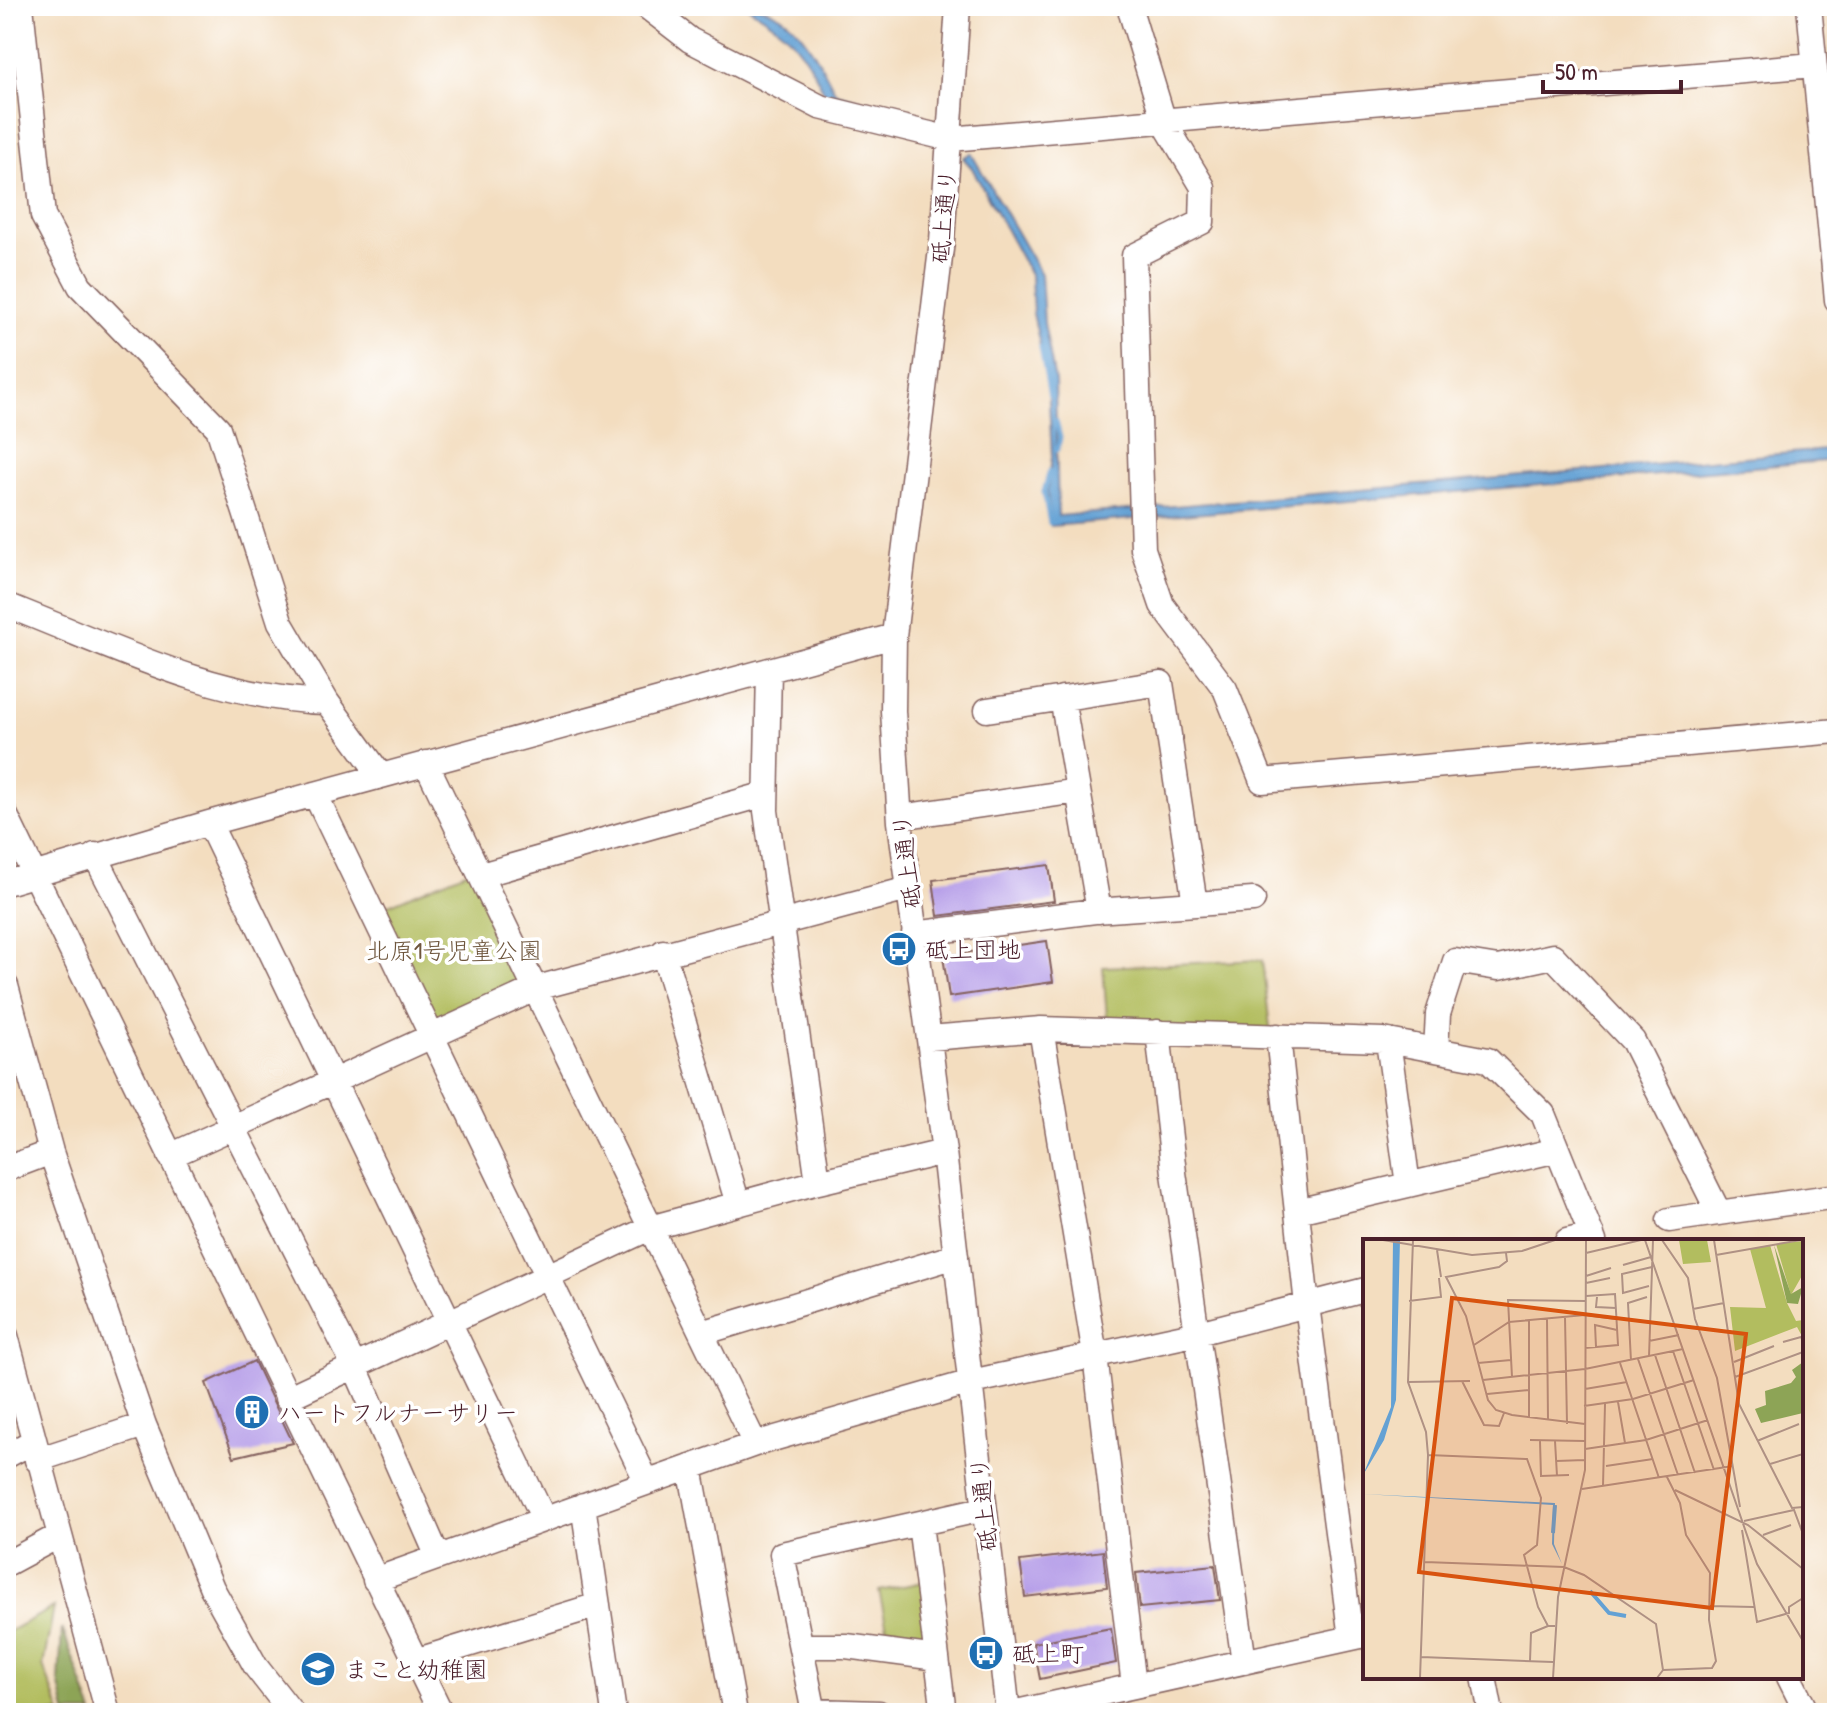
<svg xmlns="http://www.w3.org/2000/svg" width="1843" height="1719" font-family="'Patrick Hand','Klee One',sans-serif">
<rect width="100%" height="100%" fill="#fff"/>
<filter id="ink" filterUnits="userSpaceOnUse"><feTurbulence type="fractalNoise" baseFrequency=".0125" numOctaves="2"/><feDisplacementMap in="SourceGraphic" scale="16" xChannelSelector="R" yChannelSelector="G"/><feConvolveMatrix kernelMatrix="1 2 1 2 8 2 1 2 1" color-interpolation-filters="sRGB"/></filter>
<filter id="wash" filterUnits="userSpaceOnUse"><feTurbulence type="fractalNoise" baseFrequency=".006" numOctaves="4" result="noise"/><feDisplacementMap in="SourceGraphic" scale="32" xChannelSelector="R" yChannelSelector="G"/><feGaussianBlur stdDeviation="1.8" result="paint"/><feColorMatrix in="noise" values="0 0 0 0 0 0 0 0 0 0 0 0 0 0 0 0 0 1.4 0 .05"/><feComposite in="paint" operator="in"/></filter>
<g filter="url(#wash)">
<rect width="100%" height="100%" fill="#f3ddbf"/>
<path fill="#b2bd5f" stroke="#7e6e45" stroke-width="2" d="M477,867L537,988L431,1033L372,912Z
M1262,960L1271,1036L1108,1031L1103,967Z
M928,1581L935,1644L892,1652L879,1591Z
M54,1607L43,1666L61,1713H6V1633Z"/>
<path fill="#8da456" stroke="#6c6240" stroke-width="2" d="M62,1628L93,1713H66L59,1681Z"/>
<path fill="#63a1d4" stroke="#566080" stroke-width="2" d="M746,6C795,6 816,56 836,93L933,121L931,128L828,100C803,49 796,36 746,6Z
M971,153L1041,274L1044,323L1055,381L1058,516L1837,449V460L1051,526L1047,492L1052,457L1048,383L1033,313L1031,276L972,168L963,158Z"/>
<g fill="none" stroke-linecap="round" stroke-linejoin="round">
<path stroke="#63a1d4" stroke-width="5" d="M1041,347L1050,396
M1056,421L1060,438L1057,450
M1050,471L1044,492L1050,523L1055,522"/>
</g>
<g id="blocks">
<path fill="#b59de8" d="M1049,865L1054,901L938,916L933,880Z
M1047,941L1053,982L949,997L943,956Z
M254,1361L293,1443L234,1457L206,1383Z
M1103,1551L1107,1587L1025,1597L1020,1561Z
M1215,1565L1220,1600L1140,1608L1136,1573Z
M1111,1628L1116,1663L1040,1679L1033,1643Z"/>
</g>
</g>
<g filter="url(#ink)">
<use href="#blocks" fill-opacity="0" stroke="#85625f" stroke-width="2"/>
<g fill="none" stroke-linecap="round" stroke-linejoin="round">
<defs>
<path id="minor" d="M21,6L43,216L80,286L218,428L280,622L327,702L381,776
M646,6L690,40L820,107L950,139L1814,65
M958,6L942,241L894,636L893,711L900,822L944,1152L1008,1713
M1129,6L1164,122L1203,187L1202,222L1134,256L1143,549L1162,605L1225,689L1262,781L1837,731
M1809,6L1837,300
M6,605C109,645 215,699 327,702
M769,670L766,811L818,1182
M1062,698L1099,911
M987,710L1161,683L1195,904
M426,763L755,1444
M315,794L647,1482
M6,816L441,1713
M900,817L1078,791
M209,823L544,1519
M95,855L354,1365L438,1557
M481,875L766,794
M6,883L209,823L894,636
M914,934L1095,911L1253,900
M663,952L738,1204
M6,986L51,1152L144,1425L212,1588L256,1667L292,1713
M1041,1029L1095,1355L1134,1686
M1158,1032L1174,1173L1244,1662
M1278,1036L1307,1305L1351,1638
M929,1038L1041,1029L1383,1040L1488,1060L1543,1114L1594,1241
M1388,1041L1408,1185
M1436,1050L1438,1014L1455,961L1498,968L1553,956L1633,1041L1719,1213
M170,1156L537,988L908,889
M6,1169L51,1152
M1297,1211L1557,1150
M1669,1220L1837,1196
M1567,1241L1592,1235
M702,1333L956,1256
M6,1336L108,1713
M287,1398L650,1228L818,1182L944,1152
M6,1456L32,1442
M37,1460L144,1425
M690,1467L735,1713
M583,1505L614,1713
M6,1564L58,1536
M375,1580L755,1444L971,1382L1198,1333L1365,1290
M801,1646H846L937,1658L920,1524
M937,1658L944,1713
M415,1661L598,1605
M1484,1677L1491,1713
M1789,1677L1807,1713
M814,1711L879,1713
M814,1713L782,1554L983,1509
M1012,1713L1365,1635"/>
</defs>
<use href="#minor" stroke="#85625f" stroke-width="27"/>
<use href="#minor" stroke="#fff" stroke-width="24"/>
</g>
</g>
<defs>
<symbol id="bus-disc" viewBox="-11 -11 22 22"><circle r="9.5" fill="#1f6fb2" stroke="#fff"/><path d="M-5-6H5V4H4V6H2V4H-2V6H-4V4H-5ZM-3.5-4V0h7V-4ZM-3.5 1.2v1.5H-2V1.2ZM2 1.2v1.5H3.5V1.2Z" fill="#fff"/></symbol>
<symbol id="building-disc" viewBox="-11 -11 22 22"><circle r="9.5" fill="#1f6fb2" stroke="#fff"/><path d="M-4-6H4V6H1V3H-1V6H-4ZM-2.5-4.3h1.7v1.8h-1.7ZM.8-4.3h1.7v1.8H.8ZM-2.5-1h1.7V.8h-1.7ZM.8-1h1.7V.8H.8Z" fill="#fff"/></symbol>
<symbol id="school-disc" viewBox="-11 -11 22 22"><circle r="9.5" fill="#1f6fb2" stroke="#fff"/><path d="M0-5L7-2L0 1L-7-2ZM-4 1L0 2.5L4 1V4Q0 6-4 4Z" fill="#fff"/></symbol>
</defs>
<g fill-rule="evenodd">
<use href="#bus-disc" x="879" y="929" width="40" height="40"/>
<use href="#building-disc" x="232" y="1392" width="40" height="40"/>
<use href="#bus-disc" x="966" y="1633" width="40" height="40"/>
<use href="#school-disc" x="298" y="1649" width="40" height="40"/>
</g>
<g text-anchor="middle" dominant-baseline="central" stroke-width="7" stroke-linejoin="round" paint-order="stroke">
<g font-size="24" fill="#4a1f2b" stroke="#fff">
<text transform="translate(943 216) rotate(-85)">砥上通り</text>
<text transform="translate(906 861) rotate(-97)">砥上通り</text>
<text transform="translate(983 1504) rotate(-96)">砥上通り</text>
</g>
<g font-size="24" fill="#4a1f2b" stroke="#fff" text-anchor="start">
<text x="925" y="949">砥上団地</text>
<text x="278" y="1412">ハートフルナーサリー</text>
<text x="1012" y="1653">砥上町</text>
<text x="344" y="1669">まこと幼稚園</text>
</g>
<g font-size="24" fill="#6e563d" stroke="#fff">
<text x="454" y="950">北原1号児童公園</text>
</g>
</g>
<g transform="translate(1363 1239)">
<rect width="440" height="440" fill="#f3ddbf"/>
<path d="M316,1H344L348,23L320,25ZM440,2V35L428,56L413,5ZM407,6L424,64L433,82L440,81V99L434,88L372,112L367,68L403,69L387,10Z" fill="#b2bd5f"/>
<path d="M411,6L428,55L440,48L435,65L424,64ZM440,123V174L398,184L392,170L403,166L402,152L428,144L433,138L429,131Z" fill="#8da456"/>
<path d="M30,1H37L33,161L21,201L0,236L28,168ZM0,255L192,264L191,305L199,325L189,305L190,266Z" fill="#63a1d4"/>
<path fill="none" stroke="#63a1d4" stroke-width="4" d="M190,294L192,266M227,352L246,374L263,377"/>
<path fill="none" stroke="#af9184" stroke-width="2" d="M20,1L109,16L159,12L192,1M50,1L45,143L63,193L65,216L57,439M282,1L394,325L440,402M299,1L325,39L332,80L354,139L377,268M351,1L376,165L429,269L440,268M74,11L78,38M143,14L144,22L136,28L83,38L103,77L125,161L133,171L149,176L222,185M223,14L278,1M353,16L438,1M260,26L288,18M223,37L248,29M223,44L247,39M286,47L260,54L259,35L289,28M234,58L233,68L253,69M46,62L78,58L76,39M330,70L361,64M202,78L204,185M184,80L185,182M286,102L316,96M420,103L438,98L440,103M111,106L146,83L222,76L253,80M233,108L232,86L254,91M222,109L255,106L252,55L223,57M310,112L351,231M292,116L332,234M286,118L290,1M275,120L315,236M268,122L265,64L284,58M371,123L411,107M115,124L148,121M257,124L296,239M149,138L145,61L223,62M372,138L440,113M120,141L222,130L320,110M99,142L121,186L136,187L141,174M45,143L107,142M222,150L264,143M124,155L166,151M255,163L262,204M221,167L270,160L331,141M166,179V81M167,201L222,202M177,202L178,237L206,236M192,202L194,237M394,202L436,185M222,210L283,201L345,181M65,216L164,220L178,259L174,306L161,316L175,368L185,387H192M193,222L222,221M407,225L440,215M243,227L290,220M240,247L242,165M219,250L370,227M312,251L385,286L440,330M381,282L431,271L440,295M379,291L394,383L426,374V368L440,359M400,296L428,286M62,323L201,328L221,336L293,385L300,431L294,439M346,367L391,368M58,418L190,423M167,422L168,394L185,387M300,431L349,429L353,422L346,381L347,334L323,296L317,264L304,238M190,439L195,358L222,231L223,1"/>
<path fill="#d8530f" fill-opacity="0.15" stroke="#d8530f" stroke-width="4" d="M89,59L383,95L349,369L56,333Z"/>
<rect width="440" height="440" fill="none" stroke="#4a1f2b" stroke-width="4"/>
</g>
<rect width="1843" height="1719" fill="none" stroke="#fff" stroke-width="32"/>
<path d="M1543 80v12h138v-12" fill="none" stroke="#4a1f2b" stroke-width="4"/>
<text x="1555" y="80" font-size="24" fill="#4a1f2b" stroke="#ffffff" stroke-width="6" paint-order="stroke">50 m</text>
</svg>
